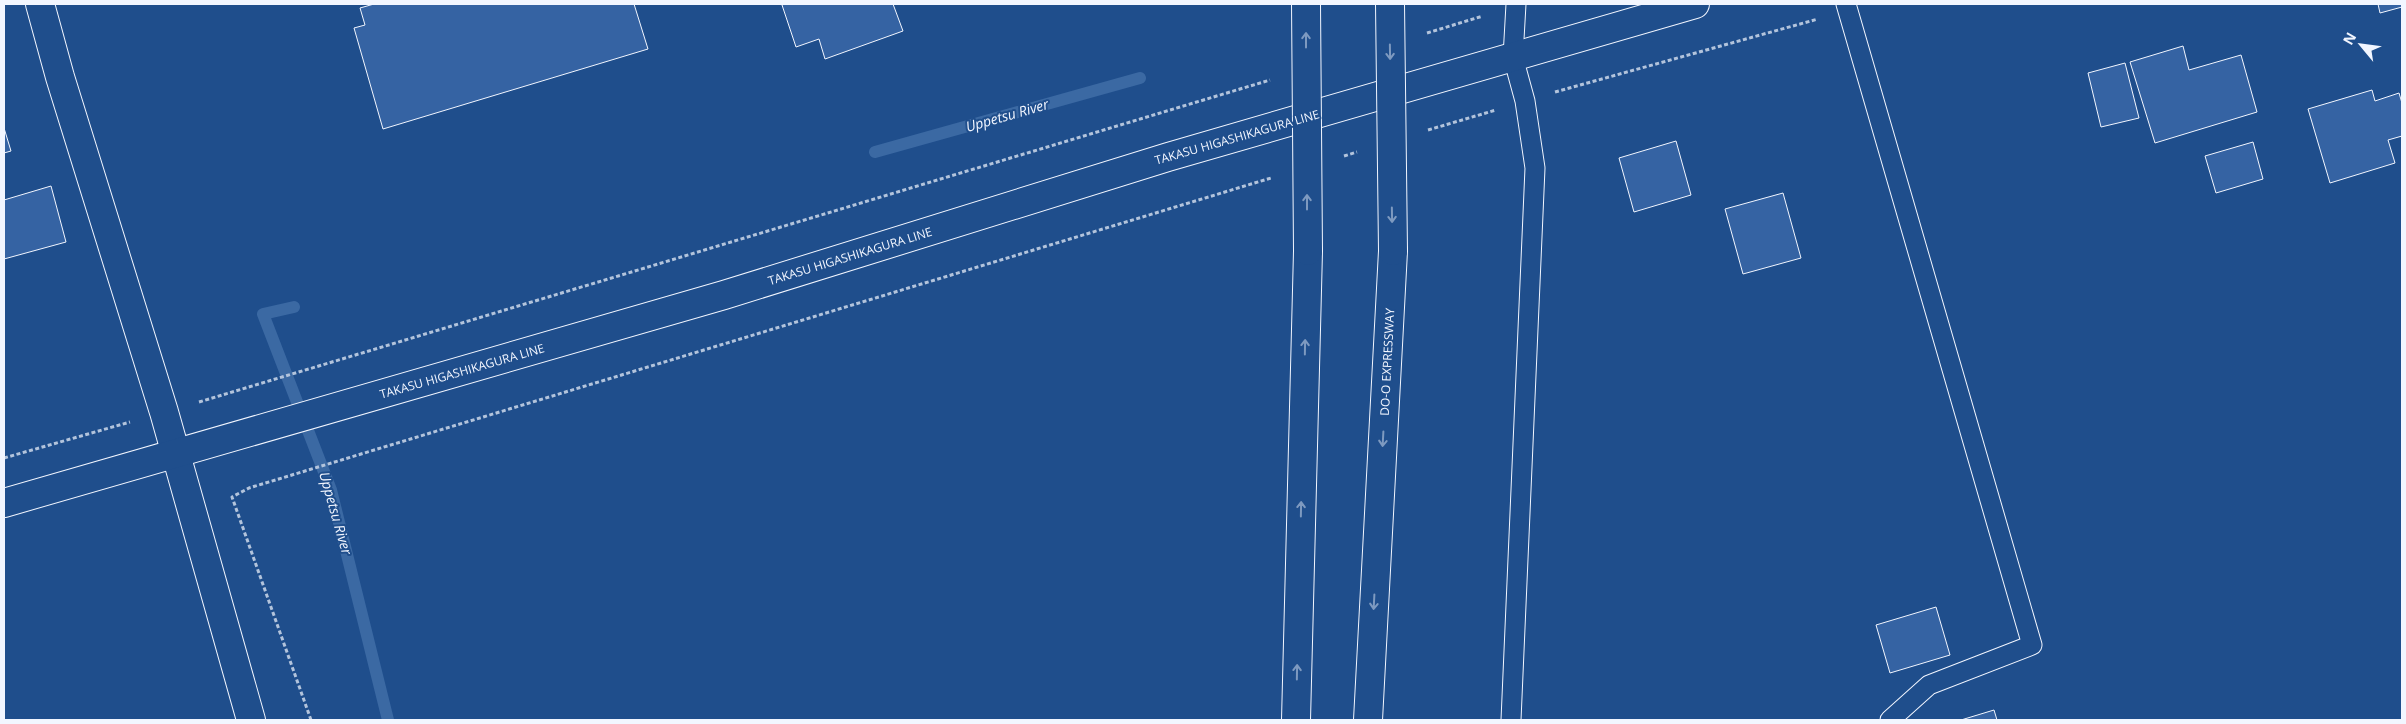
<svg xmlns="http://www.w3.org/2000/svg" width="2406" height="724" font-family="'Open Sans',sans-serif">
<rect width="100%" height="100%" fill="#1f4e8c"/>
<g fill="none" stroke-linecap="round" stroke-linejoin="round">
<path stroke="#3b69a3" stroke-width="12" d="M875,152L1140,78
M294,307L263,314L331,490L388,720"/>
</g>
<path fill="#3563a3" stroke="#f2f6ff" d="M374,4H634L648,49L383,129L354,28L365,25L360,8Z
M785,4H893L903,31L825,59L819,39L796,47L782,5Z
M2378,4H2402V7L2380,13Z
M2183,46L2189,70L2241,55L2257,112L2155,143L2130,62Z
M2125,63L2139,118L2101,127L2088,73Z
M2372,90L2375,101L2399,93L2402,103V136L2388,140L2395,163L2330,183L2308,109Z
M4,128L11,151L4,153Z
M1676,141L1691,195L1634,212L1619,158Z
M2253,142L2263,179L2216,193L2205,156Z
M51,186L66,242L4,259V200Z
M1783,193L1801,258L1743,274L1725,209Z
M1936,607L1950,655L1890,673L1876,625Z
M1994,710L1997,720H1961Z"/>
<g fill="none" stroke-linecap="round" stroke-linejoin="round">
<defs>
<path id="service" d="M1846,4L2032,645L1929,685L1890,720
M1511,720L1535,168L1525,101L1513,57L1516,4"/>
<path id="minor" d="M40,4L60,77L164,412L251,720"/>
<path id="primary" d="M4,503L724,295L1168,157L1695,4"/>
<path id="motorway" d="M1296,720L1308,251
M1368,720L1393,251"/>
</defs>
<use href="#service" stroke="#f2f6ff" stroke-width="21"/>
<use href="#minor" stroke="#f2f6ff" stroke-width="30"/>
<use href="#primary" stroke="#f2f6ff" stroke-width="30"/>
<use href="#motorway" stroke="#f2f6ff" stroke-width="30"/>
<path stroke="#b3c4dc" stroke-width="3" stroke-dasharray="4 2.5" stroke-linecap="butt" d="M1427,33L1483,16
M1555,92L1818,19
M1428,130L1496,110
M1344,156L1357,152
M199,402L1270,80
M4,458L130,422
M311,720L232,497L249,488L1271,178"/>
<use href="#service" stroke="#1f4e8c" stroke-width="19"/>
<use href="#minor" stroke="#1f4e8c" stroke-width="28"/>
<use href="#primary" stroke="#1f4e8c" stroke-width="28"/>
<use href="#motorway" stroke="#1f4e8c" stroke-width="28"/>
<defs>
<path id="motorway-bridge" d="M1306,4L1308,251
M1390,4L1393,251"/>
</defs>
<use href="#motorway-bridge" stroke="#f2f6ff" stroke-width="30" stroke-linecap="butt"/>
<use href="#motorway-bridge" stroke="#1f4e8c" stroke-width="28"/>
</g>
<defs><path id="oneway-shaft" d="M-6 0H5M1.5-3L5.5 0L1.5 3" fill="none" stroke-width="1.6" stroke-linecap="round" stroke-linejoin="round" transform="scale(1.25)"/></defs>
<g stroke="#7e9ac0">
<use href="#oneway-shaft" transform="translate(1306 40) rotate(-90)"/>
<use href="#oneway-shaft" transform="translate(1390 52) rotate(89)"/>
<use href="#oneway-shaft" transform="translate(1307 202) rotate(-90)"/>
<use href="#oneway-shaft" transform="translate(1392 215) rotate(89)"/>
<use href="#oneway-shaft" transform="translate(1305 347) rotate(-89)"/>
<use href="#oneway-shaft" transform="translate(1383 439) rotate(93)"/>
<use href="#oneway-shaft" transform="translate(1301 509) rotate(-89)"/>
<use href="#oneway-shaft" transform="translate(1374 602) rotate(93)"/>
<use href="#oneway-shaft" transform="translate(1297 672) rotate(-89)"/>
</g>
<g text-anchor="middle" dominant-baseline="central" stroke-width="4" stroke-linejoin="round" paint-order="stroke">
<g font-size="12" fill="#f2f6ff" stroke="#1f4e8c">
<text transform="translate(1237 137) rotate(-16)">TAKASU HIGASHIKAGURA LINE</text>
<text transform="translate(850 256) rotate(-17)">TAKASU HIGASHIKAGURA LINE</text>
<text transform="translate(1387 362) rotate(-87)">DO-O EXPRESSWAY</text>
<text transform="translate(462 371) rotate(-16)">TAKASU HIGASHIKAGURA LINE</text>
</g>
<g font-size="14" font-style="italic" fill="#f2f6ff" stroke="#1f4e8c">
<text transform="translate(1007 115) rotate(-16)">Uppetsu River</text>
<text transform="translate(336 513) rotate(74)">Uppetsu River</text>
</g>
</g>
<rect width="2406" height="724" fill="none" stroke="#f2f6ff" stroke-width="10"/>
<g transform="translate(2361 45) rotate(299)" stroke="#1f4e8c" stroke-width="4" paint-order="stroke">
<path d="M0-4L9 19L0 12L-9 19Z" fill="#f2f6ff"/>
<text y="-8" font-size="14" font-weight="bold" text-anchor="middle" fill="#f2f6ff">N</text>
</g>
</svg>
